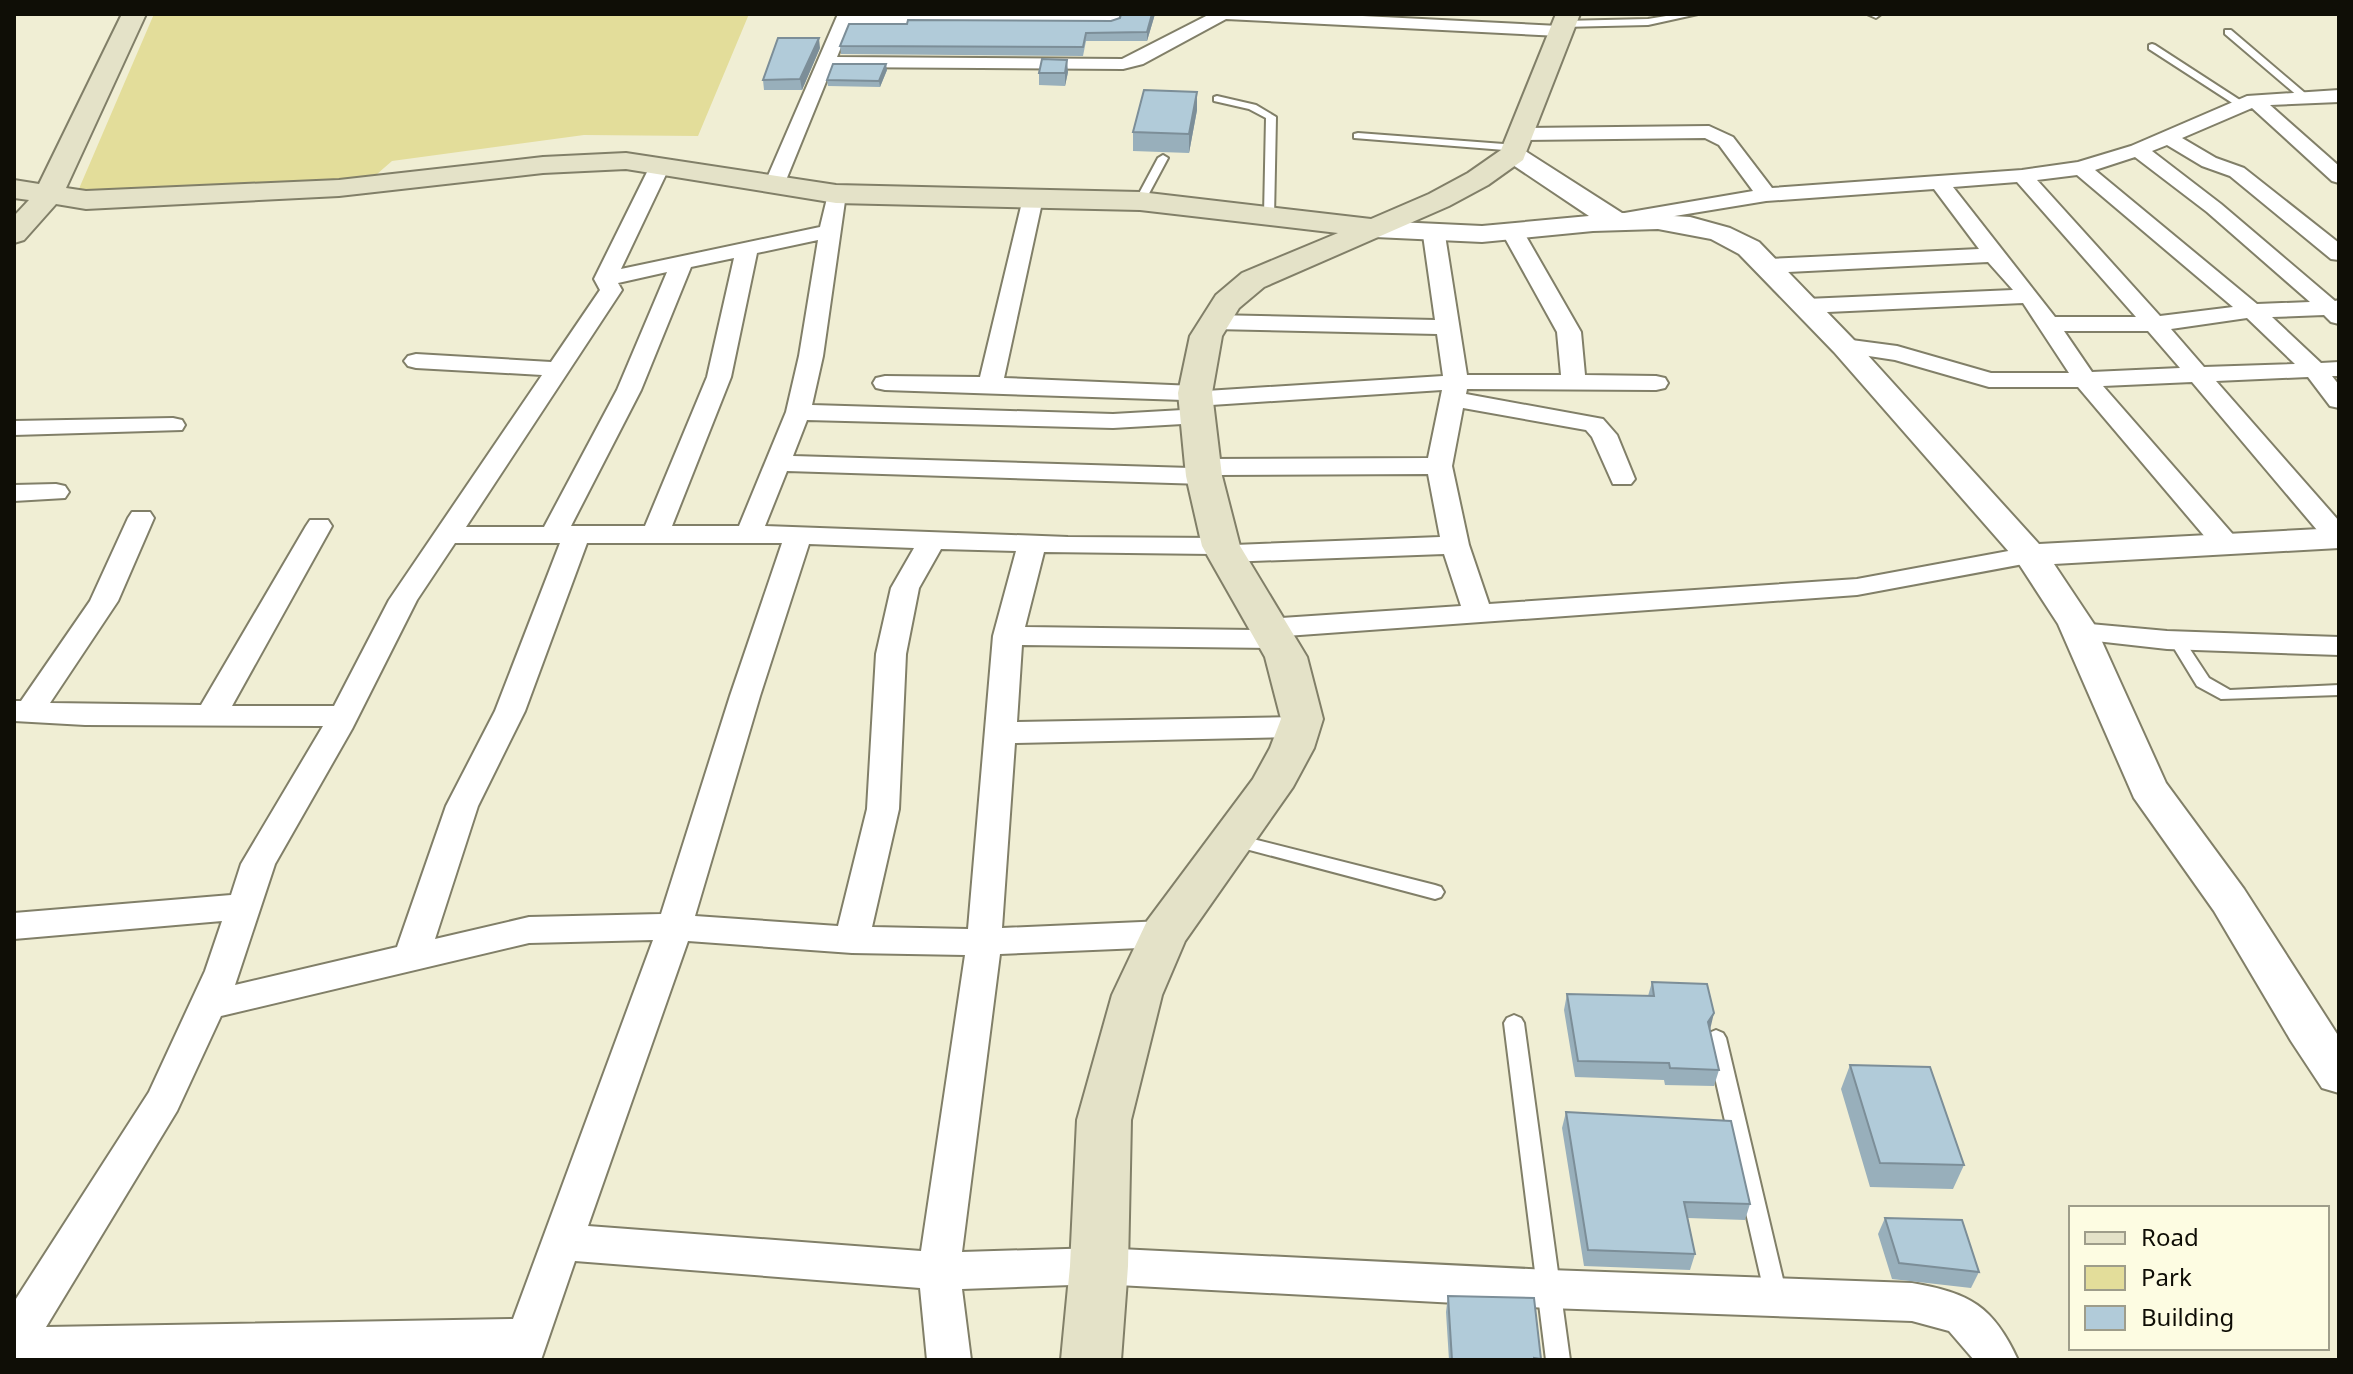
<svg xmlns="http://www.w3.org/2000/svg" width="2353" height="1374" font-family="'Noto Sans',sans-serif">
<rect width="100%" height="100%" fill="#f0eed4"/>
<path fill="#e3dd9a" d="M154,14H749L698,136L584,135L392,161L369,181L78,191Z"/>
<g fill="none" stroke-linecap="round" stroke-linejoin="round">
<defs>
<path id="service" d="M1678,14H1698L1648,25L1562,27L1557,24L1562,21L1648,19Z
M1867,14H1880V15L1876,18Z
M2225,30H2231L2305,93V97H2299L2225,34Z
M2152,44L2155,45L2246,104L2237,106L2149,49V45Z
M1217,96L1256,105L1276,117L1274,217L1264,215L1266,118L1249,109L1214,101V97Z
M1358,133L1517,145L1522,148L1517,151L1354,138V134Z
M1163,155L1168,158L1145,201L1136,203L1135,201L1158,158Z
M2177,635L2182,637L2209,678L2230,690L2339,685V695L2221,699L2197,686L2169,640Z
M1233,834L1435,885L1441,887L1444,892L1441,897L1435,899L1227,844L1224,840L1227,836Z
M1514,1015L1521,1018L1524,1023L1570,1360H1546L1504,1023L1507,1018Z
M1716,1030L1723,1033L1726,1038L1787,1296L1784,1303L1776,1306L1768,1303L1765,1296L1706,1038L1709,1033Z"/>
<path id="minor" d="M838,14H1120L1117,25L1111,26L850,25L837,57L1122,59L1210,14H1323L1559,26L1568,31L1559,36L1226,19L1143,64L1123,69L832,67L784,185L781,189H767L764,185Z
M2339,90V102L2270,105L2339,166V183L2332,181L2252,108L2182,138L2216,158L2244,168L2339,243V260L2331,259L2230,176L2202,166L2167,145L2152,151L2221,204L2335,301L2339,300V324L2331,322L2324,315L2272,317L2321,363L2339,362V376H2332L2339,385V408L2330,406L2308,377L2216,381L2339,521V545L2328,543L2192,382L2103,386L2237,539L2241,545L2237,551H2217L2078,387H1989L1895,360L1836,351L1832,346L1836,341L1844,339L1897,346L1991,373H2069L2023,303L1806,313L1798,311L1795,306L1798,301L1806,299L2013,290L1988,262L1770,273L1759,266L1770,259L1979,249L1934,189L1766,201L1614,226L1607,224L1604,220L1607,216L1753,191L1719,145L1705,138L1519,140L1509,134L1519,128L1709,126L1733,137L1772,188L2022,170L2078,162L2131,146L2247,96ZM2135,157L2207,212L2310,302L2257,304L2095,170ZM2077,175L2233,307L2160,316L2037,180ZM2017,182L2136,317H2055L1953,187ZM2247,318L2295,364L2204,367L2171,329ZM2064,331H2148L2180,368L2092,372Z
M660,160L670,166L621,269L820,227L829,190H843L846,194L823,356L812,405L1113,414L1200,409L1209,411L1212,416L1209,421L1200,423L1113,428L807,420L793,456L1191,468L1194,462L1203,459L1428,458L1442,390L1196,406L1184,400L885,390L876,388L873,383L876,378L885,376L980,377L1023,198L1033,192L1043,198L1004,378L1195,386L1206,391L1443,376L1437,334L1213,329L1205,327L1202,322L1205,317L1213,315L1435,320L1423,235L1434,229L1445,235L1467,375H1561L1557,332L1501,231L1512,225L1523,231L1581,332L1585,375L1656,376L1665,378L1668,383L1665,388L1656,390L1467,389L1466,394L1603,419L1617,435L1635,479L1631,484H1613L1592,437L1586,430L1463,408L1452,466L1469,545L1489,604L1857,579L2030,547L2040,549L2044,555L2040,561L1857,595L1286,636L1289,639L1284,645L1274,648L1022,645L1017,722L1299,717L1310,720L1314,727L1310,734L1299,737L1015,743L1002,928L1164,921L1176,925L1181,934L1176,943L1164,947L1000,954L962,1252L1099,1248L1549,1270L1912,1283C1970,1293 1993,1306 2018,1360H1974L1949,1331L1912,1321L1549,1308L1099,1284L962,1289L971,1360H927L920,1288L575,1261L541,1360H14V1302L149,1092L205,971L222,921L14,939V913L231,895L241,864L323,726L85,725L14,721V701H21L90,601L128,518L132,512H150L154,518L118,601L50,703L201,705L306,526L310,520H328L332,526L232,706H334L389,600L542,375L416,368L408,366L404,361L408,356L416,354L551,362L600,290L594,279L650,166ZM818,240L799,356L786,412L739,526H672L731,377L757,253ZM734,258L707,377L645,526H571L641,390L691,267ZM667,272L617,390L544,527H466L622,290L618,283ZM787,471L1204,484L1213,481L1216,475L1428,474L1440,537L1234,545L1231,540L1221,538L1068,537L765,526ZM455,543H560L495,711L446,806L397,947L235,985L275,864L352,729L417,600ZM587,543H782L730,696L661,914L529,917L435,939L478,806L525,711ZM809,544L914,548L891,588L876,654L867,809L838,926L695,916L760,696ZM941,549L1016,551L993,636L968,929L872,927L899,809L906,654L919,588ZM1044,552L1212,554L1216,560L1226,562L1444,554L1461,606L1267,619L1257,622L1254,630L1025,627ZM653,940L513,1319L46,1327L177,1111L221,1016L529,943ZM688,941L852,953L965,955L921,1251L588,1226Z
M173,418L182,420L185,425L182,430L14,435V421Z
M56,484L65,486L69,492L65,498L14,501V485Z
M2079,623L2167,631L2339,637V655L2167,649L2069,638L2065,632L2069,626Z"/>
<path id="tertiary" d="M1513,147L1522,149L1622,213L1690,217L1730,228L1759,242L1854,340L2039,544L2339,528V548L2054,564L2094,624L2166,783L2244,889L2339,1037V1093L2322,1088L2291,1041L2214,911L2134,798L2058,624L2017,561L1834,352L1739,254L1711,239L1658,229L1593,231L1482,242L1375,237L1366,235L1362,229L1366,223L1375,221L1482,226L1589,216L1504,159L1501,154L1504,149Z"/>
<path id="secondary" d="M122,14H146L66,188L86,191L339,180L543,157L626,153L836,185L1140,192L1371,219L1429,194L1468,173L1501,150L1556,14H1580L1523,160L1488,185L1449,206L1264,287L1239,308L1222,336L1212,393L1222,476L1240,546L1307,657L1323,719L1314,748L1293,787L1185,941L1162,995L1131,1120L1128,1266L1121,1360H1061L1070,1266L1077,1120L1112,995L1147,921L1253,779L1270,748L1281,719L1265,657L1202,546L1186,476L1178,393L1190,336L1216,295L1242,273L1338,233L1140,210L836,203L626,169L543,173L339,196L86,209L56,204L24,240L14,243V216L29,200L14,198V180L39,184Z"/>
</defs>
<use href="#service" stroke="#817f68" stroke-width="4"/>
<use href="#minor" stroke="#817f68" stroke-width="4"/>
<use href="#tertiary" stroke="#817f68" stroke-width="4"/>
<use href="#secondary" stroke="#817f68" stroke-width="4"/>
<use href="#service" fill="#fff" fill-rule="evenodd"/>
<use href="#minor" fill="#fff" fill-rule="evenodd"/>
<use href="#tertiary" fill="#fff" fill-rule="evenodd"/>
<use href="#secondary" fill="#e4e2c8" fill-rule="evenodd"/>
</g>
<path fill="#98afbb" d="M1121,14H1155L1147,41H1086L1083,56L841,54L840,46L907,24L1111,21L1120,18Z
M820,48L802,90H764L763,80Z
M887,70L880,87L828,86L827,80Z
M1068,72L1065,86L1039,85V73Z
M1197,110L1189,153L1133,151V132Z
M1652,982L1710,1030L1719,1070L1714,1086L1665,1085L1664,1080L1575,1077L1564,1010L1567,994L1648,996Z
M1850,1065L1964,1165L1953,1189L1870,1187L1841,1089Z
M1566,1112L1750,1204L1745,1220L1688,1218L1695,1254L1690,1270L1584,1266L1562,1128Z
M1885,1218L1979,1272L1971,1288L1892,1279L1878,1234Z
M1448,1296L1541,1359V1360H1449L1446,1312Z"/>
<path fill="#7c8e98" d="M1152,14H1155L1147,41V32Z
M819,38L820,48L802,90L800,79Z
M1067,60L1068,72L1065,86V73Z
M886,64L887,70L880,87L879,81Z
M1197,92V110L1189,153V134Z
M1714,1013L1710,1030L1708,1022Z"/>
<path fill="#b1cbd9" stroke="#7c8e98" stroke-width="2" d="M1121,14H1152L1147,32L1086,33L1083,47L840,46L849,24H907L908,20L1111,21L1120,18Z
M778,38H819L800,79L763,80Z
M1042,59L1067,60L1065,73H1039Z
M833,64H886L879,81L827,80Z
M1144,90L1197,92L1189,134L1133,132Z
M1652,982L1707,984L1714,1013L1708,1022L1719,1070L1670,1068L1669,1063L1578,1061L1567,994L1654,996Z
M1850,1065L1930,1067L1964,1165L1880,1163Z
M1566,1112L1731,1121L1750,1204L1684,1202L1695,1254L1588,1250Z
M1885,1218L1962,1220L1979,1272L1899,1263Z
M1448,1296L1534,1298L1541,1359L1534,1358V1360H1452Z"/>
<rect width="2353" height="1374" fill="none" stroke="#0f0e06" stroke-width="32"/>
<rect x="2069" y="1206" width="260" height="144" fill="#fdfce2" stroke="#9e9d8a" stroke-width="2"/>
<rect x="2085" y="1232" width="40" height="12" fill="#e4e2c8" stroke="#9e9d8a" stroke-width="2"/>
<text x="2141" y="1246" font-size="24" fill="#0f0e06">Road</text>
<rect x="2085" y="1266" width="40" height="24" fill="#e3dd9a" stroke="#9e9d8a" stroke-width="2"/>
<text x="2141" y="1286" font-size="24" fill="#0f0e06">Park</text>
<rect x="2085" y="1306" width="40" height="24" fill="#b1cbd9" stroke="#9e9d8a" stroke-width="2"/>
<text x="2141" y="1326" font-size="24" fill="#0f0e06">Building</text>
</svg>
